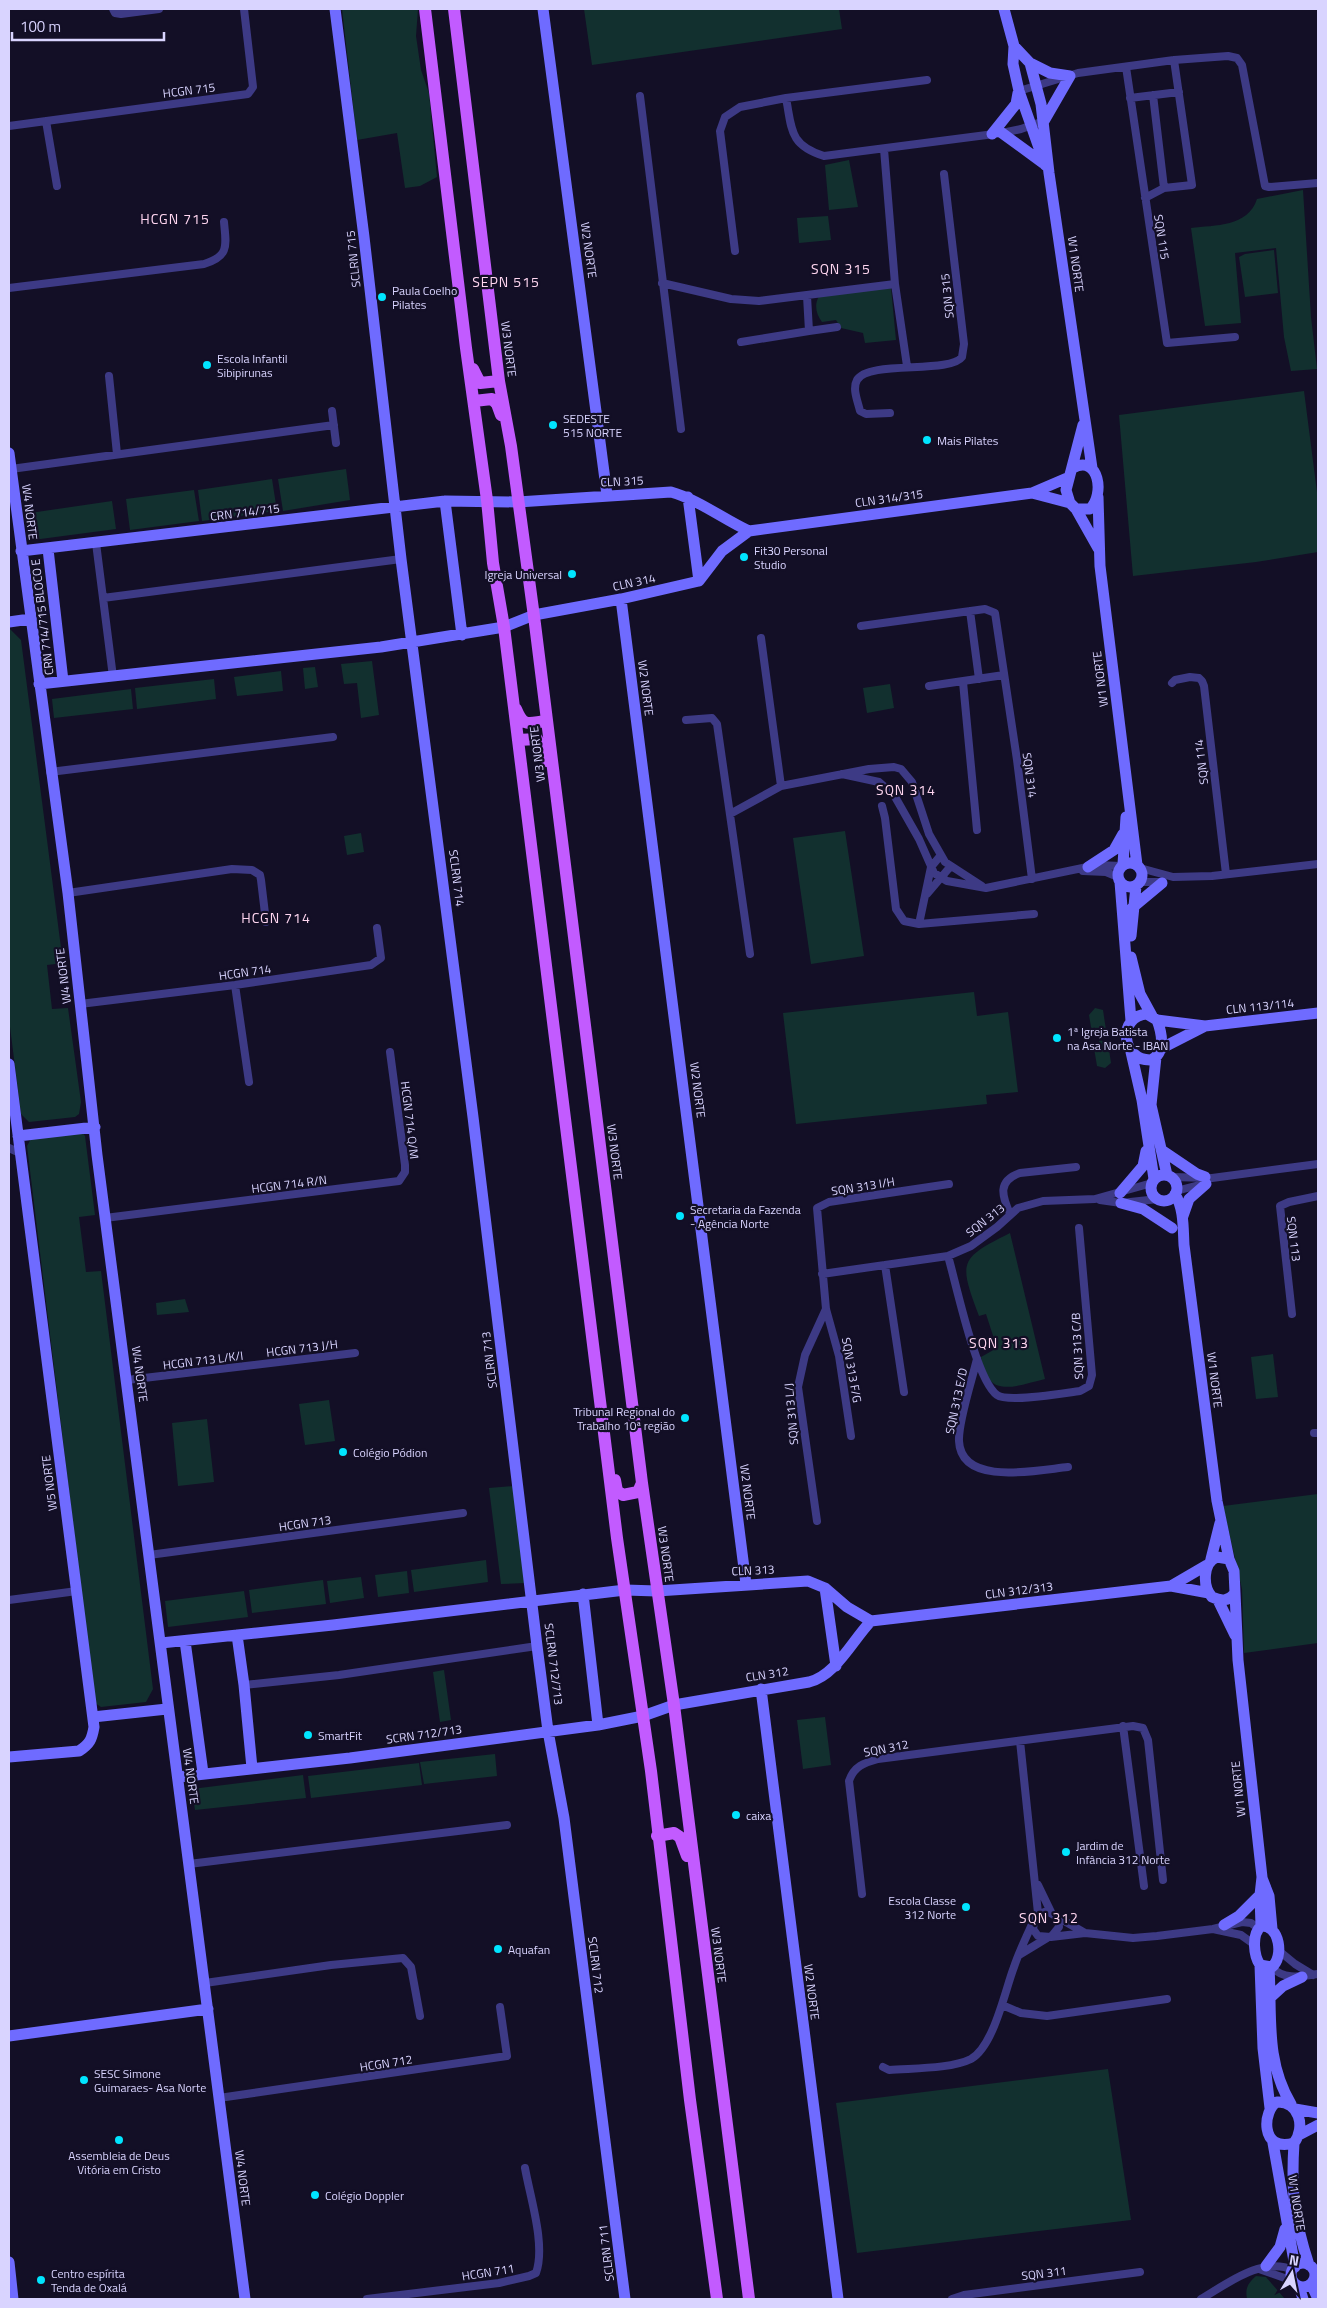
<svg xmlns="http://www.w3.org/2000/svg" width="1327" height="2308" font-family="'Titillium Web',sans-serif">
<rect width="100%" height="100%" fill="#130f26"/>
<path fill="#12302f" d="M342,9H418L416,36L421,70L429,93L437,177L420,186L405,188L397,133L357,140Z
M584,9H839L842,29L592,65Z
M849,160L858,207L829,210L825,165Z
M1303,190L1311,317L1317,369L1291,371L1284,337L1276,248L1235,253L1241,323L1205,326L1191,228C1215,225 1248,227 1257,199Z
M828,216L831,240L799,243L797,218Z
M1274,250L1278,293L1245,297L1239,257L1245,254Z
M891,288L896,340L865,343L863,333L841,328L836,320L822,322C816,314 814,305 819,296Z
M1304,391L1318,500V552L1256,562L1133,576L1119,415Z
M346,469L350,500L283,511L278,479Z
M272,479L277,511L202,521L198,490Z
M194,490L199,521L130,530L126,499Z
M112,501L116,529L33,540L30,513Z
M9,628L21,640L63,963L47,965L52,1009L68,1008L81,1102L79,1114L75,1117L29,1122L21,1114L9,1019Z
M372,661L379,715L361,718L357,683L344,684L341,664Z
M315,667L318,687L305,689L303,668Z
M281,671L283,691L237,696L234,677Z
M214,679L216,699L137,709L135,688Z
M890,684L894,708L867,713L863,688Z
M131,689L133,709L54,718L52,699Z
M845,831L864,956L811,964L793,838Z
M361,833L364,852L347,855L344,836Z
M974,992L977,1016L1008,1012L1018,1092L986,1095L987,1104L796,1124L783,1013Z
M1095,1008L1103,1010L1106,1030L1100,1035L1092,1033L1089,1015Z
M1100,1040L1108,1043L1111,1063L1105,1068L1097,1066L1094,1048Z
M82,1132L85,1136L95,1215L79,1217L86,1272L101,1271L153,1689L146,1702L101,1707L95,1703L27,1146L33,1135Z
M1010,1233L1045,1379C1015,1386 987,1400 981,1357L997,1348L986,1314L979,1316C959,1262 958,1259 1010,1233Z
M185,1299L189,1312L157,1315L156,1303Z
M1273,1354L1278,1397L1256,1399L1251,1357Z
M329,1400L335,1441L305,1445L299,1404Z
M207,1419L214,1482L178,1486L172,1423Z
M514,1486L525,1583L501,1584L489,1488Z
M1318,1494V1643L1244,1653L1242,1589L1223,1506Z
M486,1560L488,1582L414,1592L411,1570Z
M407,1571L409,1593L378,1597L375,1575Z
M361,1577L364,1598L330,1603L327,1581Z
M323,1580L326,1604L252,1613L249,1590Z
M244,1591L248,1617L168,1627L165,1601Z
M444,1670L451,1720L440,1722L433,1672Z
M825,1717L831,1765L803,1769L797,1720Z
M495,1754L497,1776L424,1784L420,1762Z
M419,1763L422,1785L311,1798L308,1776Z
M303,1775L306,1798L195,1810L192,1789Z
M1108,2069L1131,2220L857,2253L836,2103Z
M1256,2276L1266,2277L1285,2299H1247C1245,2288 1248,2283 1256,2276Z"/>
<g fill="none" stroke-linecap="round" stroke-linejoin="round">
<path stroke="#3d3a85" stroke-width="8" d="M113,9L115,13L121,14L159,9
M1126,67L1167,343L1235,337
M1019,91L1078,73L1174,60L1228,56L1237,58L1242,65L1265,186L1269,187L1318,183
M1153,95L1164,188
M640,96L681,429
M786,98C792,129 789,145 824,156L1002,133L1021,129L1044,121
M1130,98L1179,92
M46,121L57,186
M9,126L248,94L253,87L244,9
M884,149L895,284L907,366
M1145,198L1164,188L1192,185L1174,60
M735,251L720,131L725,117L740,107L786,98L927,80
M662,283L731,299L759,301L895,284
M9,288L204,264C230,256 226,245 224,222
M807,296L809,331L837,327
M741,342L809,331
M109,376L117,454
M332,411L336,443
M890,413L866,414L860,411C858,402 852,389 857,380C868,360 950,374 962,357L964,344L944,174
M11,469L334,425
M96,543L113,677
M103,598L401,559
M970,611L979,679
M861,626L985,609L995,613L1017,760L1032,879
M761,638L781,786
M963,682L977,830
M1172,683L1175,680L1190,677L1199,678L1202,681L1204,686L1226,874
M929,686L1004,675
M686,720L712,718L717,724L750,954
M50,772L333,737
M842,774L879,782L894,795L919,839L934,873L947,881L986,888L1097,865L1121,866
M882,806L885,818L896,909L904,921L919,924L931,867L941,855
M730,814L781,786L869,769L894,767L901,769L912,782L929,834L945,862L982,886
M1140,868L1173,877L1212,876L1318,864
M1083,871L1106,872L1118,877
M1139,882H1163
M68,893L232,869L252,870L260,875L261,880L266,922
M927,894L950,867
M919,924L1034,914
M235,985L249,1082
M80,1004L235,985L371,965L381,958L377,928
M9,1148L20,1153
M1171,1177L1212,1178L1318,1164
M1176,1191L1203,1184
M1100,1200L1121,1203L1158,1199
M1010,1214C1002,1196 997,1181 1020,1173L1076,1167
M105,1218L399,1181L405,1172V1165L390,1052
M948,1256C956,1283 976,1380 997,1395C1008,1403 1064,1393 1080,1391L1089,1386L1092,1375L1079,1228
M885,1265L904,1392
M822,1274L948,1256L971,1246L997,1227L1018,1208L1043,1201L1095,1199L1152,1183
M1292,1314L1280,1206L1289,1202L1318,1196
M977,1359C972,1380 958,1422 959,1441C961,1487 1038,1470 1068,1467
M127,1380L355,1353
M1314,1433H1318
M851,1436L839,1356L826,1309L817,1208L829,1202L949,1184
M817,1521L798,1387L805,1355L826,1309
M149,1555L463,1513
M9,1600L77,1591
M244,1685L339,1675L537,1646
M1123,1726L1144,1886
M1020,1741L1038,1913
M189,1864L507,1825
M1038,1885L1051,1912
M862,1894L849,1781C854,1766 864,1763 878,1759L1133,1726L1143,1728L1148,1740L1163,1880
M1058,1918L1059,1927L1051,1937L1038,1936L1033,1929L1035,1916L1047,1911L1085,1933
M1213,1929L1241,1935L1255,1945
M1051,1937L1085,1933L1133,1938L1157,1936L1213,1929L1242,1922L1251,1923L1258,1928
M1278,1950L1295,1964L1313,1975
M1019,1955L1047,1938
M1272,1967C1284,1981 1303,1976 1318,1974
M205,1983L331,1965L403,1958L411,1967L420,2016
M1002,2005L1021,2013L1047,2016L1167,1999
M883,2067L889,2070C912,2068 951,2069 971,2059C994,2046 1005,1990 1014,1967C1019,1952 1026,1938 1032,1924
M219,2098L507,2056L500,2007
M1259,2269L1293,2281
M367,2299L499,2283L529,2276L536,2273C546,2245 530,2197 525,2168
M952,2299L964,2295L1140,2272
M1201,2299C1227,2284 1262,2256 1293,2270"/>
<path stroke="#6f6bff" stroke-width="11" d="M335,9L364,237L401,559L473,1117L537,1646L548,1731L564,1818L625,2299
M543,9L607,495
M1004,9L1014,46L1013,64L1019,91L1045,165
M1014,46L1030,63L1041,104L1049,173L1092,468
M1030,63L1050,73L1070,76L1044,121
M1002,133L1043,163
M992,134L1016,104L1018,93
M9,453L68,893L97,1155L245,2299
M1073,468C1099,454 1105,495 1090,509H1076L1070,503L1066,490L1083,425
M1032,493L1070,503
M688,497L699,581
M1098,497L1100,566L1137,865
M445,501L462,635
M1076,509L1098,548
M48,549L63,681
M21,551L445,501L518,502L671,492C699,500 723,519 749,531
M621,599L746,1584
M9,622L30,619
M39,684L381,647L504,627L534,615L621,599L699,581L722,551L749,531L1032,493L1067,478
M1118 875a12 12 0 1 1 24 0a12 12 0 1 1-24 0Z
M1123,864L1126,817
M1088,867L1114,850L1123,834
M1120,882L1131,1021
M1132,908L1162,883
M1131,936L1136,886
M1131,957L1140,994L1152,1016
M1147,1014L1157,1020C1162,1033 1166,1053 1151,1060C1121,1061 1117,1016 1147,1014Z
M1157,1020L1205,1026L1318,1013
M1160,1049L1205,1026
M1131,1052L1142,1100L1154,1179
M1156,1057L1151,1105L1167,1175
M9,1064L94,1727C92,1739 90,1744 79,1751L9,1757
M18,1136L95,1127
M1163,1151L1197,1174L1205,1177
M1151 1188a13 13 0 1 1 26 0a13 13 0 1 1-26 0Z
M1120,1193L1143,1166L1146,1151
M1175,1194C1184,1209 1183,1227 1184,1245L1217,1501L1229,1559
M1121,1203L1143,1209L1172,1228
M1183,1216L1189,1199L1206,1184
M1217,1557L1229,1559L1234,1571L1235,1593C1228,1602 1221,1601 1212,1597C1202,1586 1203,1562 1217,1557Z
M1211,1559L1220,1523
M1171,1586L1207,1565
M825,1588L836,1666
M1235,1593L1238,1660L1262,1877L1260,1895L1261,1926
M583,1594L598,1725
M1218,1600L1235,1635
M871,1621L1171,1586L1209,1593
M237,1635L244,1685L252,1768
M185,1641L203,1773
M161,1643L333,1625L625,1590L657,1591L808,1581L825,1588L847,1607L871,1621
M761,1689L838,2299
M93,1717L167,1709
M178,1777L350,1758L598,1725L643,1716L674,1705L809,1682C836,1675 852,1641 871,1621
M1262,1878L1269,1896L1272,1929
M1224,1925L1239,1916L1260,1895
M1261,1926C1280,1925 1284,1957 1272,1967L1260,1965C1254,1956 1251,1935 1261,1926Z
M1260,1965L1263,2048L1270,2108
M1269,1967C1272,2016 1265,2061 1291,2104
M1271,1997L1283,1986L1302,1977
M9,2036L208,2009
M1277,2102C1299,2101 1306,2127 1294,2143C1259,2153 1263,2109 1277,2102Z
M1295,2109L1318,2113
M1299,2135L1318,2125
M1273,2143L1295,2267
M1294,2143C1291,2190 1294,2220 1309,2265
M9,2262L13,2299
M1291 2275a12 12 0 1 1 24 0a12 12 0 1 1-24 0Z
M1266,2266L1280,2247L1285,2229
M1311,2284L1318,2299
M1299,2286L1303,2299"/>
<path stroke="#c25bff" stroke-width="12" d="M425,9L466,348L487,500L493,563L504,627L617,1538L651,1771L690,2100L717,2299
M454,9L499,381L511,446L535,624L642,1483L674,1705L749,2299
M473,369L480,383L499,381
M474,401L492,399L497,404L501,415
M516,709C524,728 528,723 546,721
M518,740L537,739L546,761
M615,1480L617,1491L623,1495L638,1492L642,1483
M657,1836L674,1833L680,1837L687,1856"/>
</g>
<g fill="#00e5ff" stroke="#130f26" stroke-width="2">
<circle cx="382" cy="297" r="5"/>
<circle cx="207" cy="365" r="5"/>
<circle cx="553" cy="425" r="5"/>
<circle cx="927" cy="440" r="5"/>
<circle cx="744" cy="557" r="5"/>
<circle cx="572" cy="574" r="5"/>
<circle cx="1057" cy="1038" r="5"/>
<circle cx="680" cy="1216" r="5"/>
<circle cx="685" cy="1418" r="5"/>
<circle cx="343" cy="1452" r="5"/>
<circle cx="308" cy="1735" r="5"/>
<circle cx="736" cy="1815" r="5"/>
<circle cx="1066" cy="1852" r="5"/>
<circle cx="966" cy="1907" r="5"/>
<circle cx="498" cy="1949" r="5"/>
<circle cx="84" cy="2080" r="5"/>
<circle cx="119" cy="2140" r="5"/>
<circle cx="315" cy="2195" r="5"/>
<circle cx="41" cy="2280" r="5"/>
</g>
<g text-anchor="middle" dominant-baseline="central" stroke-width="4.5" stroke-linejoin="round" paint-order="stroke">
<g font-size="12" fill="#d9d4ff" stroke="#130f26">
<text transform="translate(189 90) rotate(-7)">HCGN 715</text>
<text transform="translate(1162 237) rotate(81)">SQN 115</text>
<text transform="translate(589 250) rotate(82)">W2 NORTE</text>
<text transform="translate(353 259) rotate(-96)">SCLRN 715</text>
<text transform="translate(1076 264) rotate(82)">W1 NORTE</text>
<text transform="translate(947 296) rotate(-96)">SQN 315</text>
<text transform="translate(509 349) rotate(83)">W3 NORTE</text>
<text transform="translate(622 481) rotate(-3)">CLN 315</text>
<text transform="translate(889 498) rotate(-8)">CLN 314/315</text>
<text transform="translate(30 512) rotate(83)">W4 NORTE</text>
<text transform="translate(245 512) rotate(-7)">CRN 714/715</text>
<text transform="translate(634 582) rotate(-12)">CLN 314</text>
<text transform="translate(42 617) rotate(-97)">CRN 714/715 BLOCO E</text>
<text transform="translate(1100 679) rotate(-97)">W1 NORTE</text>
<text transform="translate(646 688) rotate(83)">W2 NORTE</text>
<text transform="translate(537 754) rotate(-97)">W3 NORTE</text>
<text transform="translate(1201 762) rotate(-97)">SQN 114</text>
<text transform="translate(1030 775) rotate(82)">SQN 314</text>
<text transform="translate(457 878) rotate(83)">SCLRN 714</text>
<text transform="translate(245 972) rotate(-8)">HCGN 714</text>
<text transform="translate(63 976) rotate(-97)">W4 NORTE</text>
<text transform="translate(1260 1006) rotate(-6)">CLN 113/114</text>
<text transform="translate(698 1090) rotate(83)">W2 NORTE</text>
<text transform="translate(410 1120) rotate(83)">HCGN 714 Q/M</text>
<text transform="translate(615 1152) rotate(83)">W3 NORTE</text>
<text transform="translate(289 1184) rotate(-7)">HCGN 714 R/N</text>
<text transform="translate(863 1186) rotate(-9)">SQN 313 I/H</text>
<text transform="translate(985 1220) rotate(-38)">SQN 313</text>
<text transform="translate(1294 1239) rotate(83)">SQN 113</text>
<text transform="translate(1077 1346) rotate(-93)">SQN 313 C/B</text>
<text transform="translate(302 1348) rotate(-7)">HCGN 713 J/H</text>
<text transform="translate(203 1360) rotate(-7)">HCGN 713 L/K/I</text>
<text transform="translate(489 1360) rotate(-97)">SCLRN 713</text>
<text transform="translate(852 1370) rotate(80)">SQN 313 F/G</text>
<text transform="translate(140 1374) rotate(82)">W4 NORTE</text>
<text transform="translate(1215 1380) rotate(83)">W1 NORTE</text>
<text transform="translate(956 1401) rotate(-78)">SQN 313 E/D</text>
<text transform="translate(791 1414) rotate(-95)">SQN 313 L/J</text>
<text transform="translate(49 1483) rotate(-97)">W5 NORTE</text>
<text transform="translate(748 1492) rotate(83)">W2 NORTE</text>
<text transform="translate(305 1523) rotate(-8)">HCGN 713</text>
<text transform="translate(666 1554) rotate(82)">W3 NORTE</text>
<text transform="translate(753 1570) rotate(-3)">CLN 313</text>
<text transform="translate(1019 1590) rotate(-7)">CLN 312/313</text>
<text transform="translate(554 1664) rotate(83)">SCLRN 712/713</text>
<text transform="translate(767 1674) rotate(-9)">CLN 312</text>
<text transform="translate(424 1734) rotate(-8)">SCRN 712/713</text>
<text transform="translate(886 1748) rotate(-11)">SQN 312</text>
<text transform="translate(191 1776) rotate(82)">W4 NORTE</text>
<text transform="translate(1238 1789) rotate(-96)">W1 NORTE</text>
<text transform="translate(719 1955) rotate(83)">W3 NORTE</text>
<text transform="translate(596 1965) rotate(83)">SCLRN 712</text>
<text transform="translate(812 1992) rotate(83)">W2 NORTE</text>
<text transform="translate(386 2063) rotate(-9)">HCGN 712</text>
<text transform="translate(243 2178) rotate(83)">W4 NORTE</text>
<text transform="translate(1297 2203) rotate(81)">W1 NORTE</text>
<text transform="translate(606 2253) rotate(-97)">SCLRN 711</text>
<text transform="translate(488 2272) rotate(-9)">HCGN 711</text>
<text transform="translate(1044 2273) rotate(-7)">SQN 311</text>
</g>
<g font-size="12" fill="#d9d4ff" stroke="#130f26" text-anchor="start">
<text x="392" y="290">Paula Coelho<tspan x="392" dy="14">Pilates</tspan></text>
<text x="217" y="358">Escola Infantil<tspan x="217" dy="14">Sibipirunas</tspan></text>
<text x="563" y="418">SEDESTE<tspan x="563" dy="14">515 NORTE</tspan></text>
<text x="937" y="440">Mais Pilates</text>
<text x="754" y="550">Fit30 Personal<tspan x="754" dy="14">Studio</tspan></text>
<text x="562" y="574" text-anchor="end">Igreja Universal</text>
<text x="1067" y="1031">1ª Igreja Batista<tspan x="1067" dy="14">na Asa Norte - IBAN</tspan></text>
<text x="690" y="1209">Secretaria da Fazenda<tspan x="690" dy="14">- Agência Norte</tspan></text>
<text x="675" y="1411" text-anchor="end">Tribunal Regional do<tspan x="675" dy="14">Trabalho 10ª região</tspan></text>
<text x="353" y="1452">Colégio Pódion</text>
<text x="318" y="1735">SmartFit</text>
<text x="746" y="1815">caixa</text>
<text x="1076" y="1845">Jardim de<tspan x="1076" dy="14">Infância 312 Norte</tspan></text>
<text x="956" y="1900" text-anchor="end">Escola Classe<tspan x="956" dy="14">312 Norte</tspan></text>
<text x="508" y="1949">Aquafan</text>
<text x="94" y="2073">SESC Simone<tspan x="94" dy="14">Guimaraes- Asa Norte</tspan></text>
<text x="119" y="2155" text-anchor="middle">Assembleia de Deus<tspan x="119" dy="14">Vitória em Cristo</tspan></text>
<text x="325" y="2195">Colégio Doppler</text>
<text x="51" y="2273">Centro espírita<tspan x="51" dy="14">Tenda de Oxalá</tspan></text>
</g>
<g font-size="14" letter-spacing="1" fill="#ffd6f0" stroke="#130f26">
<text x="175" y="218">HCGN 715</text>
<text x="841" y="268">SQN 315</text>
<text x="506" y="281">SEPN 515</text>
<text x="906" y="789">SQN 314</text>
<text x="276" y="917">HCGN 714</text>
<text x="999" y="1342">SQN 313</text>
<text x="1049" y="1917">SQN 312</text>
</g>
</g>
<rect width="1327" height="2308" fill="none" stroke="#d9d4ff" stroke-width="20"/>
<g transform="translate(1292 2273) rotate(10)" stroke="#130f26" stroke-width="4" paint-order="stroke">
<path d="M0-4L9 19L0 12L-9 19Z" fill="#d9d4ff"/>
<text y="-8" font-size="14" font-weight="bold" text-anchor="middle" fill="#d9d4ff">N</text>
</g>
<path d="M12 32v8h152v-8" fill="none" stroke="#d9d4ff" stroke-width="2.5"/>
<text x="20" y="32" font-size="15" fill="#d9d4ff" stroke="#130f26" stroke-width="4" paint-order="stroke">100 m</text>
</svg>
